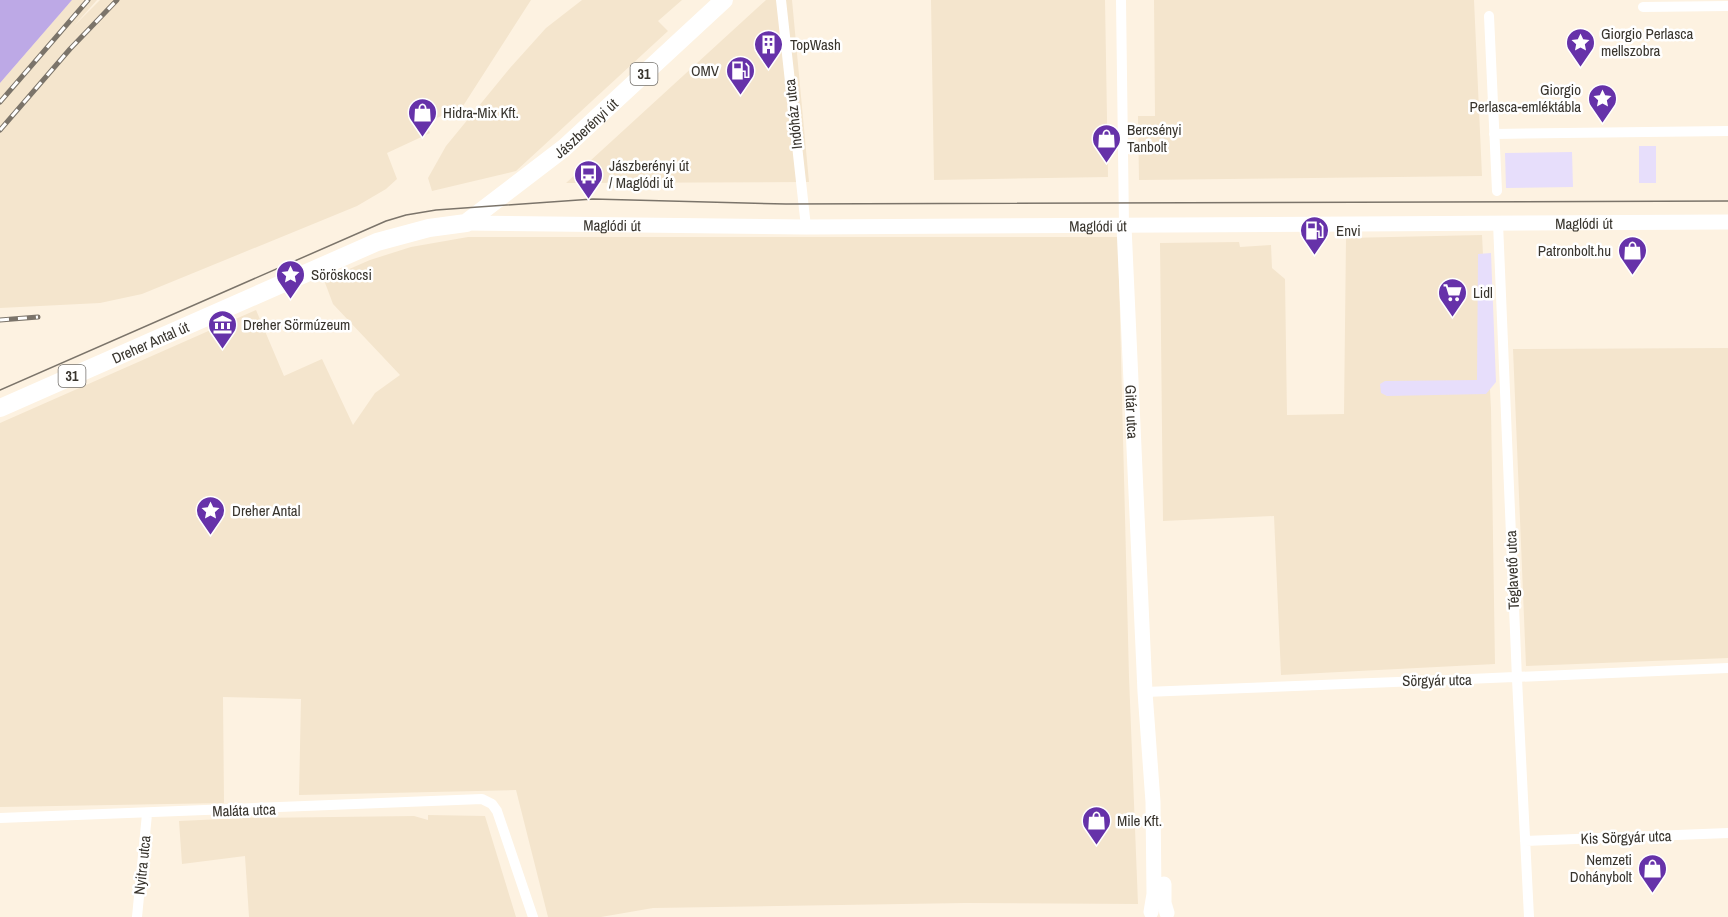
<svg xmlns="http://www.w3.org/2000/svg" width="1728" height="917" font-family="'Archivo Narrow',sans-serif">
<rect width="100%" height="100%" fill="#fdf2e1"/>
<path fill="#f4e5cd" d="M72,0H97L74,26L100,0H531L463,106L426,123L430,133L387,153L397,179L386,189L357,206L142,294L100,303L0,308V83Z
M582,0H682L658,21L668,31L516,171L432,191L428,178L446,146L510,68L546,28Z
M766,0H792L809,182L566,183Z
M931,0H1105L1108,177L934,180Z
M1154,0H1474L1482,176L1139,180L1138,116H1155Z
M1482,235L1491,409L1495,664L1281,675L1274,516L1163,521L1160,243L1239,242L1240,247L1271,245L1272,268L1285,279L1287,415L1344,414L1346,238Z
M468,237H1118L1129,677L1138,904L965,903L653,908L601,917H548L516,790L299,795L301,699L223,697L224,803L0,807V423L256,310L284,376L322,359L353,425L375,393L400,375L333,304L324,280L370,260L411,247Z
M1728,348V658L1526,666L1513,349Z
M428,815L485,816L516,917H249L245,856L182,864L179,821L244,818L414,816L428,820Z"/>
<path fill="#e7defb" d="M1639,146H1656V183H1639Z
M1572,152L1573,187L1506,188L1505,153Z
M1491,253L1496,382L1486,394L1387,396L1381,393L1380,384L1385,381L1477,380L1478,254Z"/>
<path fill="#bda9e6" d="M0,0H72L0,83Z"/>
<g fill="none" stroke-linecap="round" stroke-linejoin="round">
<path stroke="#fff" stroke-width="10" d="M781,0L806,227
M1121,0L1124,226
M1643,7L1728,6
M1489,16L1497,191
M1494,134L1728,131
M1498,223L1517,679L1529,917
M1145,692C1339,684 1534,677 1728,668
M0,818L482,799L492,804L497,811L533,917
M1525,841L1728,833
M137,917L147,814"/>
<g stroke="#fff" stroke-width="15">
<path id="s1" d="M466,223L806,227L1728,222"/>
<path id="s2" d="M1124,226L1145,692L1153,802L1154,894L1151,912"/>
<path d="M1164,884V903L1167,913"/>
</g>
<path stroke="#fff" stroke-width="18" id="s3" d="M0,408L377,242L429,228L466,223L564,148L724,0"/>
<path stroke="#7b746a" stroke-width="1.5" d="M0,390L386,221L406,215L436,210L593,199L786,204L1728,201"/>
<defs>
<path id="rail" d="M0,102L88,0
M0,130L70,49L117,0
M0,320L38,317"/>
</defs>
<use href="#rail" stroke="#7b746a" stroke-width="5"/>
<use href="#rail" stroke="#fff" stroke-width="3" stroke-dasharray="9" stroke-linecap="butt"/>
</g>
<defs>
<symbol id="sight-pin" viewBox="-11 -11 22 30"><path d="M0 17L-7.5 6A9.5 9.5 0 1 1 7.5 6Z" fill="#6632a9" stroke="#fff"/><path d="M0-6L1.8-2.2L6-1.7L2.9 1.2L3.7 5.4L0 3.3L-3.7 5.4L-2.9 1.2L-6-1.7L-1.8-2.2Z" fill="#fff"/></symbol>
<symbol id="building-pin" viewBox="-11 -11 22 30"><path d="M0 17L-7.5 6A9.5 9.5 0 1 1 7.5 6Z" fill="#6632a9" stroke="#fff"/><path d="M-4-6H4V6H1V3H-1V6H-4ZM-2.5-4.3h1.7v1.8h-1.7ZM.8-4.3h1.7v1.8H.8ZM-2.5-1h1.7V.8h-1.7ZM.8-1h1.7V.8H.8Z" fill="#fff"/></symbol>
<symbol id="fuel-pin" viewBox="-11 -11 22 30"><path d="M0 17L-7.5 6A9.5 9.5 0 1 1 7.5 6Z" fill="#6632a9" stroke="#fff"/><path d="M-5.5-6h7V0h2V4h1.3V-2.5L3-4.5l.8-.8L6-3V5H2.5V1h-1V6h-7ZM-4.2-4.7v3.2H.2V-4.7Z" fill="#fff"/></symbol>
<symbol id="shop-pin" viewBox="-11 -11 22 30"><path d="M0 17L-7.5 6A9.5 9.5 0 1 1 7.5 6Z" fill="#6632a9" stroke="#fff"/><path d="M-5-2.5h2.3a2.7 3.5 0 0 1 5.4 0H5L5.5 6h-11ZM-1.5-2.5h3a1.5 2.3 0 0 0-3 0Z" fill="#fff"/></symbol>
<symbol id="bus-pin" viewBox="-11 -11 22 30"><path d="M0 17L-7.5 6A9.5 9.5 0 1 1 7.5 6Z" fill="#6632a9" stroke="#fff"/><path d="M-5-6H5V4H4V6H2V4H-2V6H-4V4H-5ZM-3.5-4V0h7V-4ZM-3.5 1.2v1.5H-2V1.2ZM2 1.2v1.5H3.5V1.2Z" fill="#fff"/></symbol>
<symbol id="supermarket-pin" viewBox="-11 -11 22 30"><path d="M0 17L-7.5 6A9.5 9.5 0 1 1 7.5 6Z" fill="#6632a9" stroke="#fff"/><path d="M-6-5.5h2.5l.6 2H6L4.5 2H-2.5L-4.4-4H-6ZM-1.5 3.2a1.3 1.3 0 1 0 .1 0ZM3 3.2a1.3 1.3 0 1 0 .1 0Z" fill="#fff"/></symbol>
<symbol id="museum-pin" viewBox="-11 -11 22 30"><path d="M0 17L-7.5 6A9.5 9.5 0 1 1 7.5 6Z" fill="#6632a9" stroke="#fff"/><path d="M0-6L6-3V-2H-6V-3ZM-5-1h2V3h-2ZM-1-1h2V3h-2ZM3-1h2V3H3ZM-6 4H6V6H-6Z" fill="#fff"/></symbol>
</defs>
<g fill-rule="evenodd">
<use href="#sight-pin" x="1564" y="26" width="33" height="45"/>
<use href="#building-pin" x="752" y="28" width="33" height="45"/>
<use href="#fuel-pin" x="724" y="54" width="33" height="45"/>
<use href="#sight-pin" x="1586" y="82" width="33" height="45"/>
<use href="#shop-pin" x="406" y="96" width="33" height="45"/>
<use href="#shop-pin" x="1090" y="122" width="33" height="45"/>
<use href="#bus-pin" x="572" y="158" width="33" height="45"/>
<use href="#fuel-pin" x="1298" y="214" width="33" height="45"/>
<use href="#shop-pin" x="1616" y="234" width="33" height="45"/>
<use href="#sight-pin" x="274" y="258" width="33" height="45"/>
<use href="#supermarket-pin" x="1436" y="276" width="33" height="45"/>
<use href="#museum-pin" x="206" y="308" width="33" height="45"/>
<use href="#sight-pin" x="194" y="494" width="33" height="45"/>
<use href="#shop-pin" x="1080" y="804" width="33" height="45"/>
<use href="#shop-pin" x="1636" y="852" width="33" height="45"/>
</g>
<g text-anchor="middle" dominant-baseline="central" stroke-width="5" stroke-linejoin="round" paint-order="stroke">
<g fill="#fff" stroke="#74716c" stroke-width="1.5">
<rect x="630.5" y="63" width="27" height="22" rx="4.5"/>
<rect x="58.5" y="365" width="27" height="22" rx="4.5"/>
</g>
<g font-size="14" font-weight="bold" fill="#38342d">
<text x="644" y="74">31</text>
<text x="72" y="376">31</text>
</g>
<g font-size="15" fill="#38342d" stroke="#fff" text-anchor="start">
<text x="1601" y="33">Giorgio Perlasca<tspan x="1601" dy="17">mellszobra</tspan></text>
<text x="790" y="44">TopWash</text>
<text x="719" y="70" text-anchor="end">OMV</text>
<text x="1581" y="89" text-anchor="end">Giorgio<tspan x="1581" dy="17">Perlasca-emléktábla</tspan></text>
<text x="443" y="112">Hidra-Mix Kft.</text>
<text x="1127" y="129">Bercsényi<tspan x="1127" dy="17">Tanbolt</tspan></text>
<text x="609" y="165">Jászberényi út<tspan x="609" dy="17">/ Maglódi út</tspan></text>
<text x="1336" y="230">Envi</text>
<text x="1611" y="250" text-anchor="end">Patronbolt.hu</text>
<text x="311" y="274">Söröskocsi</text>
<text x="1473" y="292">Lidl</text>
<text x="243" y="324">Dreher Sörmúzeum</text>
<text x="232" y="510">Dreher Antal</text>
<text x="1117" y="820">Mile Kft.</text>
<text x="1632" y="859" text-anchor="end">Nemzeti<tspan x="1632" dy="17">Dohánybolt</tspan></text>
</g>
<g font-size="15" fill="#38342d" stroke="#fff">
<text transform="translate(793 114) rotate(-96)">Indóház utca</text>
<text stroke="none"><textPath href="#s3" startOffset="656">Jászberényi út</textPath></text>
<text stroke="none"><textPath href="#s1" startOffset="1118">Maglódi út</textPath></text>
<text stroke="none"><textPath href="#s1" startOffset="146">Maglódi út</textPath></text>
<text stroke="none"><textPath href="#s1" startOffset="632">Maglódi út</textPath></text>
<text stroke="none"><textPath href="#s3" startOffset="164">Dreher Antal út</textPath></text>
<text stroke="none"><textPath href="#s2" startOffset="186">Gitár utca</textPath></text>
<text transform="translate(1512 570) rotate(-92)">Téglavető utca</text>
<text transform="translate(1437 680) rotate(-1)">Sörgyár utca</text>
<text transform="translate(244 810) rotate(-2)">Maláta utca</text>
<text transform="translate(1626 837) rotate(-2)">Kis Sörgyár utca</text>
<text transform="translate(142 865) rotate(-84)">Nyitra utca</text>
</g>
</g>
</svg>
